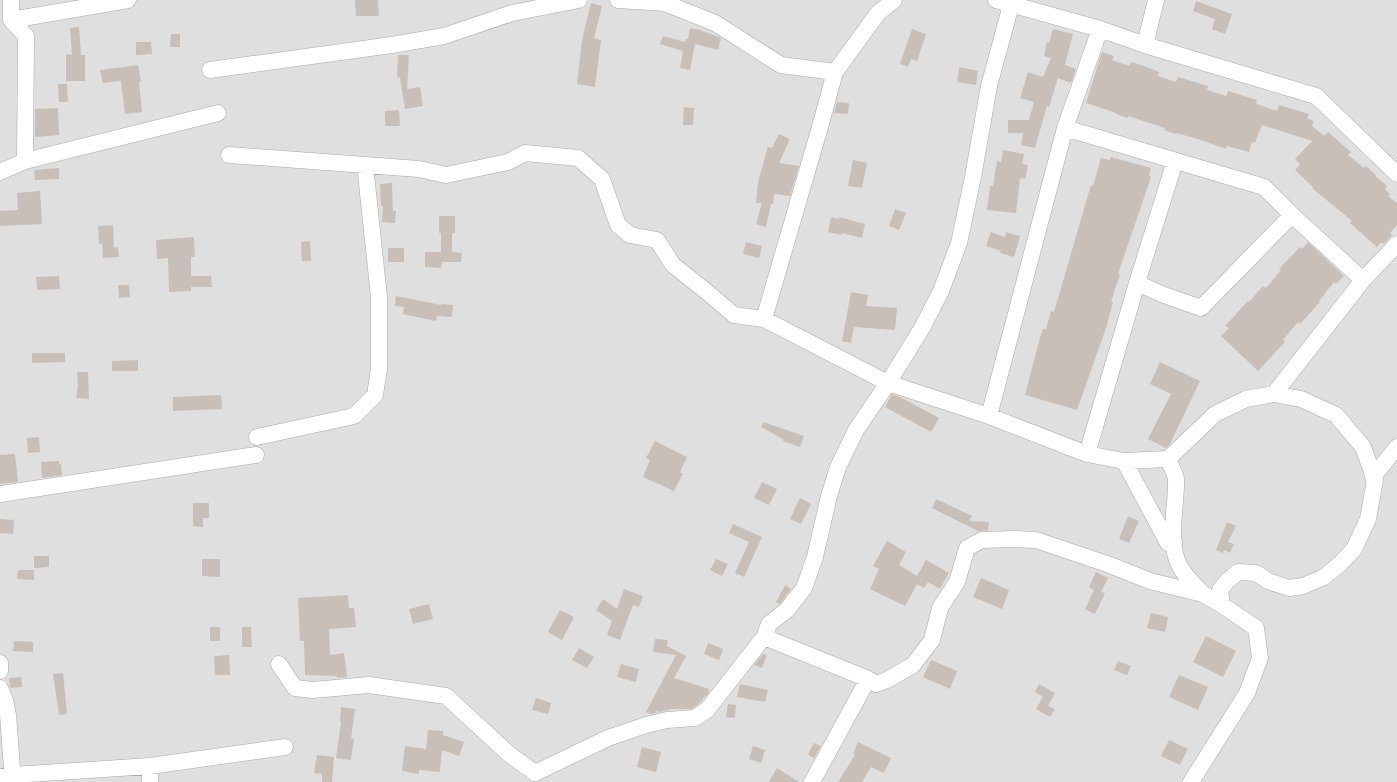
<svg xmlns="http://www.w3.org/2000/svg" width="1397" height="782" font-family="Poppins,sans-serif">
<rect width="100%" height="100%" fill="#f2efe9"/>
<path fill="#e0dfdf" d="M0,0H1397V782H0Z"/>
<path fill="#c7bfb8" d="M355,0H378L379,16H356Z
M1196,1L1232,14L1225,34L1212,29L1215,19L1193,11Z
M591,3L602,6L594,38L601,40L595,87L577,84L582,40Z
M79,27L81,55H85V81H66V54L72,55L70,28Z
M690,28L700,30L721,38L718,50L695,44L690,70L680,68L683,51L660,44L663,36L685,42L686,39H688Z
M912,29L926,34L917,61L911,59L908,67L900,64Z
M1053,29L1073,34L1065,65L1076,69L1071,83L1058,78L1049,107L1047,106L1035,148L1021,145L1023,133H1008V120H1029L1034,102L1020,98L1028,72L1043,77L1051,58L1044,56L1047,42L1049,43Z
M171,34H180V47H170Z
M136,42H151L152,54L136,55Z
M1102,52L1114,56L1112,60L1129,66L1131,62L1144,66L1159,72L1158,76L1176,82L1178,77L1208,86L1207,90L1226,96L1228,91L1257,100L1256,104L1277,111L1279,105L1309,114L1307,118L1314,121L1312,126L1324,136L1328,132L1351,152L1348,155L1364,168L1366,166L1376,175L1375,176L1387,186L1385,189L1390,194L1388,196L1397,203V225L1390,233L1392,235L1384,244L1381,242L1377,247L1350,223L1352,221L1312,188L1313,187L1295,170L1300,164L1295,159L1312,141L1262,125L1255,143L1252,142L1249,152L1227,146L1226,149L1198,139L1176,133V134L1164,130L1165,128L1128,116V118L1116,114V113L1086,103Z
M398,55H409L407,89L420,87L423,106L405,109L400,78L397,77Z
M138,65L141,81L139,82L142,112L125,114L121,81L103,83L100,70Z
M959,67L978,71L976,85L957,82Z
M58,84H67L68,102H59Z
M837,102L849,103L848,114L834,113Z
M684,107L694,108L693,125H683Z
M58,108L59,135L35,137V109Z
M399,110L400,126H385V111Z
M779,134L790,139L779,163L799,166L790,196L774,194L773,204H771L766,227L756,224L762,203H756L758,182L768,147L772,148Z
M1003,150L1024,154L1022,164L1028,165L1025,179L1020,178L1016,213L987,210L990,186H993L997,161L1001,162Z
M1111,157L1151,168L1149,176L1151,177L1118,274H1120L1111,302H1113L1106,328L1077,410L1025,395L1041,334L1043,329H1046L1051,311L1054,312L1091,185L1093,186L1101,158L1110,160Z
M853,160L867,163L862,188L848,186Z
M59,168V179L35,180L34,170Z
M392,183L393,211H396L395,223L382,222L383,206H381L380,184Z
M40,191L42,224L0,226V211L18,210L17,193Z
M895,209L906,213L899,230L889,226Z
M439,216H455V233H452V252L462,253L461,262H442L441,268L425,267V252H441V233H439Z
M831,217L839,219V217L865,224L862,238L842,233V235L828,232Z
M113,225L114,248L118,247L119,257L103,258L102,244H99L98,226Z
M991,232L1005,237L1006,232L1020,236L1014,257L1000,253L1001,251L986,246Z
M194,237L195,257H191V276H211L212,287H191V291L169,292L168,258L157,259L156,240Z
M310,241L311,261H302L301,242Z
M746,242L762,246L759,258L743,254Z
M1308,242L1344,276L1336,284L1334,282L1319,301L1320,302L1300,324L1298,322L1283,340L1285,342L1258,371L1221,336L1229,328L1225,326L1248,301L1249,302L1263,286L1266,288L1281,270L1279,269L1300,247L1302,249Z
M388,248H404V262H388Z
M59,276L60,289L37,290L36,277Z
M118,285H129L130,297L119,298Z
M851,292L868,295L866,306L897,308L895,330L854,327L851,343L842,341Z
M396,296L441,305V304L453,305L452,317L437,316L436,321L403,314L404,307L395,306Z
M32,353H65V362L32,363Z
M138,360V371H112V361Z
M1160,362L1200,381L1170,444L1166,448L1148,439L1171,394L1150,384Z
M77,372H88L89,399L76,398L78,386Z
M892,394L902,398L939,418L931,432L885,407Z
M221,395L222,409L173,411V397Z
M763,422L804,436L800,447L783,441V439L761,427Z
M39,437L40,452L28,453L27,438Z
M655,441L687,457L680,472L683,474L674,491L643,477L650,460L646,458Z
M15,454L18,482L0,484V455Z
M59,461V464H61L62,475L42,478L41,462Z
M762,482L777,489L769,505L754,498Z
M800,498L811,504L801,524L790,519Z
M936,499L972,516L969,521L989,522L988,530L978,531L932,508Z
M193,503H209V518H203V527L193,526Z
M1128,516L1139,521L1129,543L1119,539Z
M0,519L14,520L13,534L0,533Z
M1227,522L1236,526L1228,542L1234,544L1230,553L1224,550L1223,553L1216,550Z
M733,524L762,537L744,577L735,573L749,542L729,533Z
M887,541L906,552L899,565L917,576L926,560L949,573L940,589L928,582L924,588L917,584L905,606L870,589L879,569L873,566Z
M34,556H49V567L34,568Z
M202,559H220V577L202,576Z
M716,559L728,564L722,576L710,570Z
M18,570H34V580L17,579Z
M1096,572L1108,578L1101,592L1105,593L1095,614L1085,609L1094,590L1089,587Z
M981,578L1009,590L1002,609L973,597Z
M785,585L791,589L780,604L776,602Z
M624,589L643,596L639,607L633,605L620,640L607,635L612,621L596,610L603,599L617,609Z
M348,595L349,608H354L356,627L329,629L330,655L344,653L347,677L337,678V676L305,675L304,641H300L298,598Z
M429,604L433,619L413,624L409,609Z
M560,610L574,617L562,640L548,632Z
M1151,613L1168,617L1165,632L1147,628Z
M210,627H220V641H210Z
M242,627H251L252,647H242Z
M1206,636L1236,651L1223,677L1193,662Z
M655,639L668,640L667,646L686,656L674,678L709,689L708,694L705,697H704L700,703L692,709H671L660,712L657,710L656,713L650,714L646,712L676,655L653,652Z
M14,641L33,642V652L13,651Z
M708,643L723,649L719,660L704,654Z
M579,648L594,657L587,668L572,660Z
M763,654L767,655L762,668L754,665Z
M229,655L230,675H215L214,656Z
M931,660L957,671L950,689L923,677Z
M1118,661L1131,666L1127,675L1114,670Z
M621,664L639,669L636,682L617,677Z
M63,673L67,714L59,715L53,674Z
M1179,675L1208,687L1198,710L1169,697Z
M21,677L22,687L10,688L9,678Z
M740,684L768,690L765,702L737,697Z
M1039,684L1055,693L1048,706L1055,709L1050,717L1036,709L1043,697L1035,692Z
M536,698L551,703L548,714L532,710Z
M728,704L736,705L735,718L726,717Z
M341,707L355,709L351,739H354L351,760L336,758L341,722H340Z
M428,730L443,731V735L464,742L459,756L442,750L440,772L419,770V774L402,771L405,746L426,749Z
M1169,740L1188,749L1180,765L1161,756Z
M858,742L891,758L884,773L871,767L862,782H838L855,755L853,754Z
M814,743L821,746L814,758L808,754Z
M753,746L765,750L761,763L749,759Z
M642,747L661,752L656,772L637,767Z
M317,755L334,757L332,782H322V774L314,773Z
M777,768L799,782H769Z"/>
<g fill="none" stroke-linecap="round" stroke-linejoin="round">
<defs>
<path id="minor" d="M11,0V20L26,36L25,161
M618,0L665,3L715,23L781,65L835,72
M996,0L1100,29L1145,45L1316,96L1397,174
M11,20L128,0
M1145,45L1156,0
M210,70L392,45L444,36L512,13L579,0
M1065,128L1264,187L1292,215L1363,280
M229,155L419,169L446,175L508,162L525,153L578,158L602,179L618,225L630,235L657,240L673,265L707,292L734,315L764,319L888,383L989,416L1087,454L1124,461L1168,459
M0,172L25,161L218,113
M1137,283L1164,295L1201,308L1292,215
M764,319L820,127L835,72L878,13L894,0
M1274,394L1363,280L1397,244
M989,416L1065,128L1100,29
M257,437L354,416L375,395L379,369V297L365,165
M1087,454L1137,283L1175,161
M1124,461L1168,543L1174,542
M1373,477L1397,447
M0,494L256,455
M1203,594C1194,584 1181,573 1177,560C1168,535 1177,504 1176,479C1175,472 1170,465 1168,459L1215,414L1246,399L1274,394L1301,399L1336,415L1363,447L1375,480L1368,519L1354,549L1340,564L1324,577L1303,586L1289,588L1268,581L1256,573L1238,572L1227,581L1220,590L1222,605
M764,637L868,679
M0,663V671
M279,664L295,688L313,690L369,685L446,696L509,754L535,773L608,738L646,725L667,720L695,718L707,710L764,637L769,624L787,610L804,588L815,557L829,496L838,467L856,430L888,383L922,328L941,291L959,243L973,177L989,86L1011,5
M0,688L5,700L8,715L13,782
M150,766V782
M0,777L13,775L150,766L285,747
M812,782L868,679L876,684L887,680L913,665L932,640L940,608L957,582L967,548L982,540L1013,539L1036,540L1110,565L1150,581L1203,594L1222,605L1256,628L1260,658L1247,693L1191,782"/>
</defs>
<use href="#minor" stroke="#a9a9a9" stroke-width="17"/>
<use href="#minor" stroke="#fff" stroke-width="16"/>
</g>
</svg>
